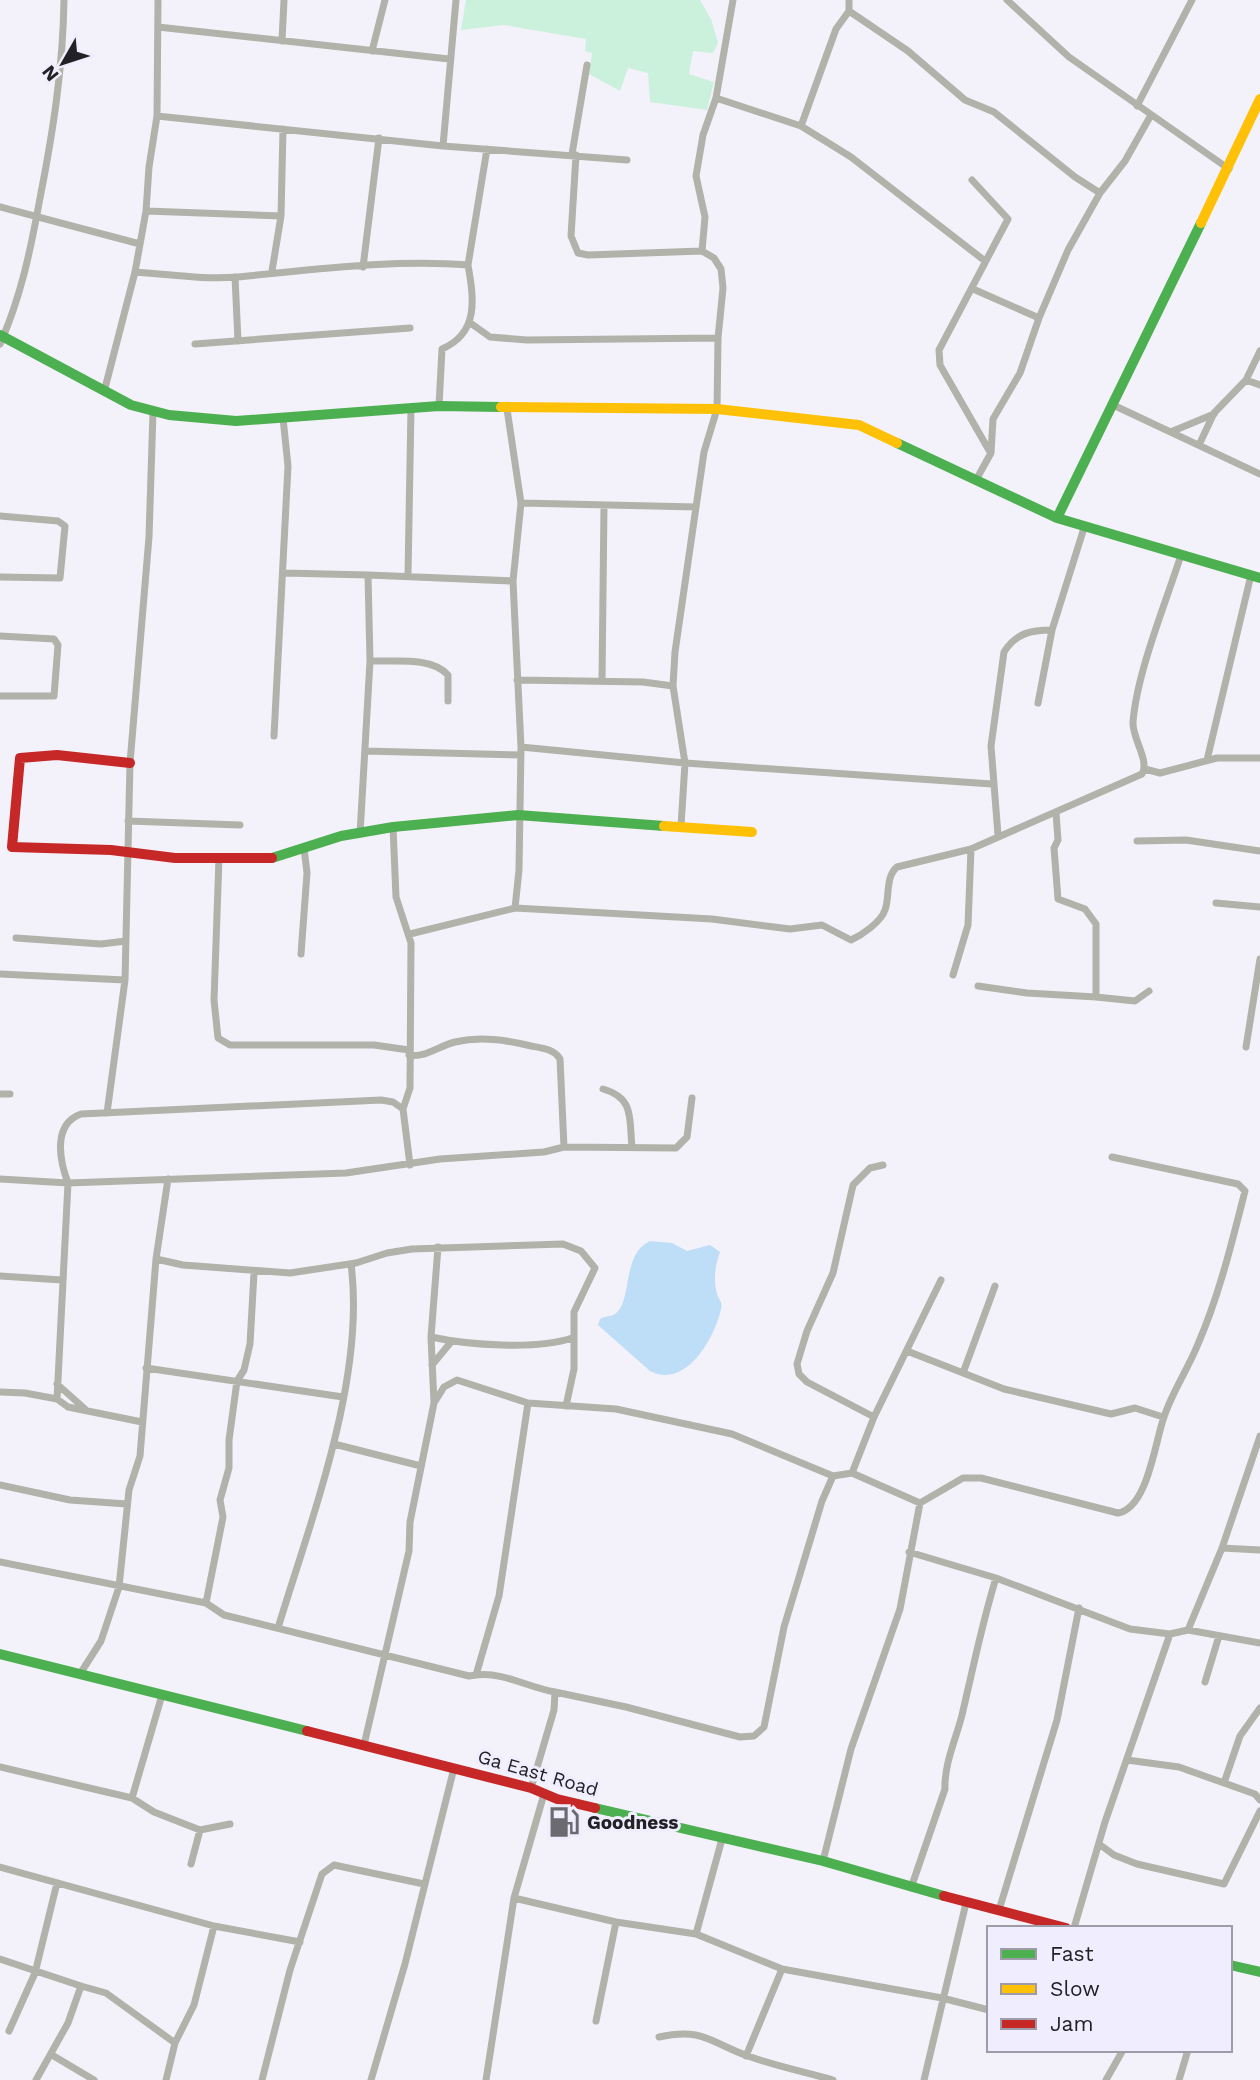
<svg xmlns="http://www.w3.org/2000/svg" width="1260" height="2080" font-family="'Work Sans',sans-serif">
<rect width="100%" height="100%" fill="#f3f2fa"/>
<path fill="#cbf1dd" d="M466,0H700L711,19L718,43L713,53L693,51L689,74L714,82L707,110L650,102L648,73L628,68L620,91L589,74L592,53L585,51L586,39L504,25L461,30Z"/>
<path fill="#beddf7" d="M650,1241L672,1243L687,1251L710,1245L720,1252C715,1266 713,1280 717,1294C719,1300 723,1302 721,1309C715,1338 685,1390 650,1371L598,1325L600,1319C604,1316 610,1317 615,1314C633,1302 621,1254 650,1241Z"/>
<g fill="none" stroke-linecap="round" stroke-linejoin="round">
<path stroke="#b1b2a9" stroke-width="7" d="M733,0L716,98L801,126L851,157L985,261
M1007,0L1069,57L1229,169
M849,11L908,51L965,100L994,112L1075,177L1100,193
M158,27L449,59
M282,41L284,0
M372,51L385,0
M1137,106L1192,0
M157,116L443,146L627,160
M801,126L836,29L849,11V0
M443,146L456,0
M572,154L587,65
M576,155L571,236L578,253L588,255L702,251
M972,180L1008,219L939,350L940,365L990,452
M0,207L140,244
M146,211L281,216
M363,267L379,138
M272,271L281,216L283,129
M135,272C168,274 204,280 237,277C312,270 391,259 468,265L487,149
M235,277L238,341
M973,289L1039,318
M469,322L490,337L527,340L718,338
M0,344C21,297 31,248 40,198C53,132 63,68 64,0
M195,344L410,328
M1246,380L1260,385
M104,392L135,272L146,211L149,167L157,116L158,0
M1111,404L1260,474
M439,406L442,349C479,333 474,299 468,265
M1173,431L1214,414
M1199,445L1214,413L1246,380L1260,351
M976,480L991,453L993,419L1020,373L1039,318L1068,250L1100,193L1125,161L1151,115
M521,503L696,507
M0,516L58,521L65,526L60,578L0,577
M284,573L368,575
M408,575L411,408
M0,636L54,639L58,645L54,696H0
M370,661C393,662 431,656 448,675V701
M517,680L643,682L673,686
M602,681L604,505
M1038,703L1052,630L1084,528
M274,736L288,466L283,418
M521,747L685,763L992,784
M365,751L521,755
M1207,760L1251,575
M1145,769L1160,773L1217,758H1260
M1056,813L1058,840L1054,848L1058,899L1085,909L1096,924V997L1135,1001L1149,991
M128,821L240,825
M681,826L685,763L673,686L675,652L704,452L717,409L718,338L723,288L721,269L714,258L702,251L705,217L696,176L703,135L716,98
M393,827L396,897L411,943L410,1088L403,1109L410,1165
M360,834L370,661L368,575L513,581
M998,835L991,746L1004,652C1016,633 1031,630 1052,630
M1137,841L1186,840L1260,851
M219,858L214,1000L218,1038L230,1045H374L409,1050
M1216,903L1260,907
M515,908L712,919L790,929L822,925L851,940C862,935 881,922 885,910C890,897 885,877 897,867L971,849L1142,774C1150,761 1132,738 1133,722C1137,672 1165,605 1181,555
M410,934L515,908L519,870L521,747L513,581L521,503L507,409
M16,938L101,944L126,941
M301,954L307,873L304,848
M0,974L125,980
M953,975L968,925L971,849
M978,986L1027,993L1096,997
M1246,1047L1260,959
M409,1055C426,1058 438,1046 455,1042C481,1036 506,1040 531,1046C542,1048 554,1049 560,1059L564,1147
M603,1089C635,1098 629,1119 632,1147
M0,1094H10
M107,1113L125,980L130,763L149,537L153,412
M0,1179L68,1183C59,1159 53,1124 81,1114L381,1100L393,1102L403,1109
M156,1259L183,1265L290,1273L356,1263L387,1253L412,1249L563,1244L581,1251L595,1268L574,1312V1369L566,1406
M0,1276L62,1280
M431,1337C468,1345 537,1350 572,1338
M907,1351L1004,1389L1111,1414L1135,1408L1163,1417
M432,1365L451,1342
M146,1368L343,1397
M963,1373L995,1286
M57,1384L85,1409
M0,1392L25,1393L57,1399L68,1407L142,1422
M57,1399L68,1183L346,1173L440,1159L544,1152L564,1147L676,1148L687,1137L692,1098
M434,1403L444,1387L457,1380L528,1403L616,1409L732,1434L833,1476L852,1473L920,1503L900,1609L851,1749L823,1861
M528,1403L499,1596L476,1675C504,1672 527,1687 555,1692L554,1710L531,1788
M874,1417L807,1382L799,1374L797,1364L807,1331L833,1273L853,1185L870,1168L883,1165
M334,1444L421,1466
M852,1473L874,1417L941,1280
M0,1485L70,1500L127,1504
M920,1503L963,1478H981L1118,1513C1148,1508 1155,1441 1164,1417C1172,1392 1188,1369 1198,1344C1219,1296 1232,1242 1245,1191L1238,1184L1112,1157
M1222,1548L1260,1550
M909,1552L996,1578L1130,1629L1170,1634L1188,1630L1260,1643
M0,1562L206,1603L223,1517L220,1500L229,1468V1440L237,1381L244,1370L250,1344L254,1273
M206,1603L224,1615L469,1676L476,1675
M278,1628C311,1519 366,1378 351,1264
M1188,1630L1222,1548L1260,1436
M80,1674L101,1641L119,1587L129,1490L140,1456L156,1259L168,1179
M1205,1682L1219,1636
M555,1692L626,1707L740,1737L754,1736L764,1727L784,1627L822,1501L833,1476
M364,1745L409,1551L410,1522L434,1403L431,1337L438,1247
M1127,1760L1179,1767L1255,1794L1260,1800
M0,1767L132,1798L154,1812L200,1830L230,1824
M1224,1783L1240,1736L1260,1708
M132,1798L162,1695
M722,1839L696,1934L782,1969L746,2056
M1099,1844L1114,1855L1137,1864L1224,1884L1260,1811
M191,1864L200,1830
M0,1867L214,1926L300,1942
M911,1888L945,1789C944,1764 956,1739 962,1715C973,1669 982,1623 996,1578
M514,1898L616,1922L696,1934
M999,1910L1057,1720L1079,1608
M1074,1928L1105,1822L1170,1634
M0,1959L81,1986
M782,1969L942,1998L989,2010
M596,2021L616,1922
M9,2031L35,1973L57,1883
M659,2037C703,2027 711,2043 748,2056C775,2066 805,2072 833,2080
M52,2055L94,2080
M36,2080L68,2023L81,1986L106,1993L175,2043
M166,2080L175,2043L194,2005L214,1926
M262,2080L290,1970L322,1874L334,1865L424,1884
M371,2080L405,1964L454,1768
M486,2080L514,1898L544,1794
M924,2080L966,1903
M1106,2080L1123,2050
M1179,2080L1188,2050"/>
<path stroke="#4caf50" stroke-width="10" d="M0,335L131,405L169,415L236,421L439,406L501,407
M897,443L1057,518L1201,223
M1057,518L1260,578
M272,858L341,836L393,827L518,815L664,826
M0,1654L307,1731
M595,1808L823,1861L944,1896
M1230,1965L1260,1972"/>
<path stroke="#ffc107" stroke-width="10" d="M1201,223L1260,99
M501,407L717,409L859,425L897,443
M664,826L752,832"/>
<path stroke="#c62828" stroke-width="10" d="M130,763L57,755L20,758L12,847L111,850L175,858H272
M307,1731L531,1788L557,1799L595,1808
M944,1896L1066,1928"/>
</g>
<defs>
<symbol id="fuel-bare" viewBox="-9 -9 18 18"><path d="M-5.5-6h7V0h2V4h1.3V-2.5L3-4.5l.8-.8L6-3V5H2.5V1h-1V6h-7ZM-4.2-4.7v3.2H.2V-4.7Z" fill="#6a6a70" stroke="#f0eefe" stroke-width="2.5" paint-order="stroke"/></symbol>
</defs>
<g fill-rule="evenodd">
<use href="#fuel-bare" x="542" y="1800" width="44" height="44"/>
</g>
<g text-anchor="middle" dominant-baseline="central" stroke-width="6" stroke-linejoin="round" paint-order="stroke">
<g font-size="19" fill="#212126" stroke="#f0eefe">
<text transform="translate(538 1773) rotate(16)">Ga East Road</text>
</g>
<g font-size="19" font-weight="bold" fill="#212126" stroke="#f0eefe" text-anchor="start">
<text x="587" y="1822">Goodness</text>
</g>
</g>
<rect x="987" y="1926" width="245" height="126" fill="#f0eefe" stroke="#9d9ca8" stroke-width="2"/>
<rect x="1001" y="1949" width="35" height="10" fill="#4caf50" stroke="#9d9ca8" stroke-width="2"/>
<text x="1050" y="1961" font-size="21" fill="#212126">Fast</text>
<rect x="1001" y="1984" width="35" height="10" fill="#ffc107" stroke="#9d9ca8" stroke-width="2"/>
<text x="1050" y="1996" font-size="21" fill="#212126">Slow</text>
<rect x="1001" y="2019" width="35" height="10" fill="#c62828" stroke="#9d9ca8" stroke-width="2"/>
<text x="1050" y="2031" font-size="21" fill="#212126">Jam</text>
<g transform="translate(63 63) rotate(231)" stroke="#f0eefe" stroke-width="5" paint-order="stroke">
<path d="M0-5L12 26L0 18L-12 26Z" fill="#212126"/>
<text y="-10" font-size="19" font-weight="bold" text-anchor="middle" fill="#212126">N</text>
</g>
</svg>
